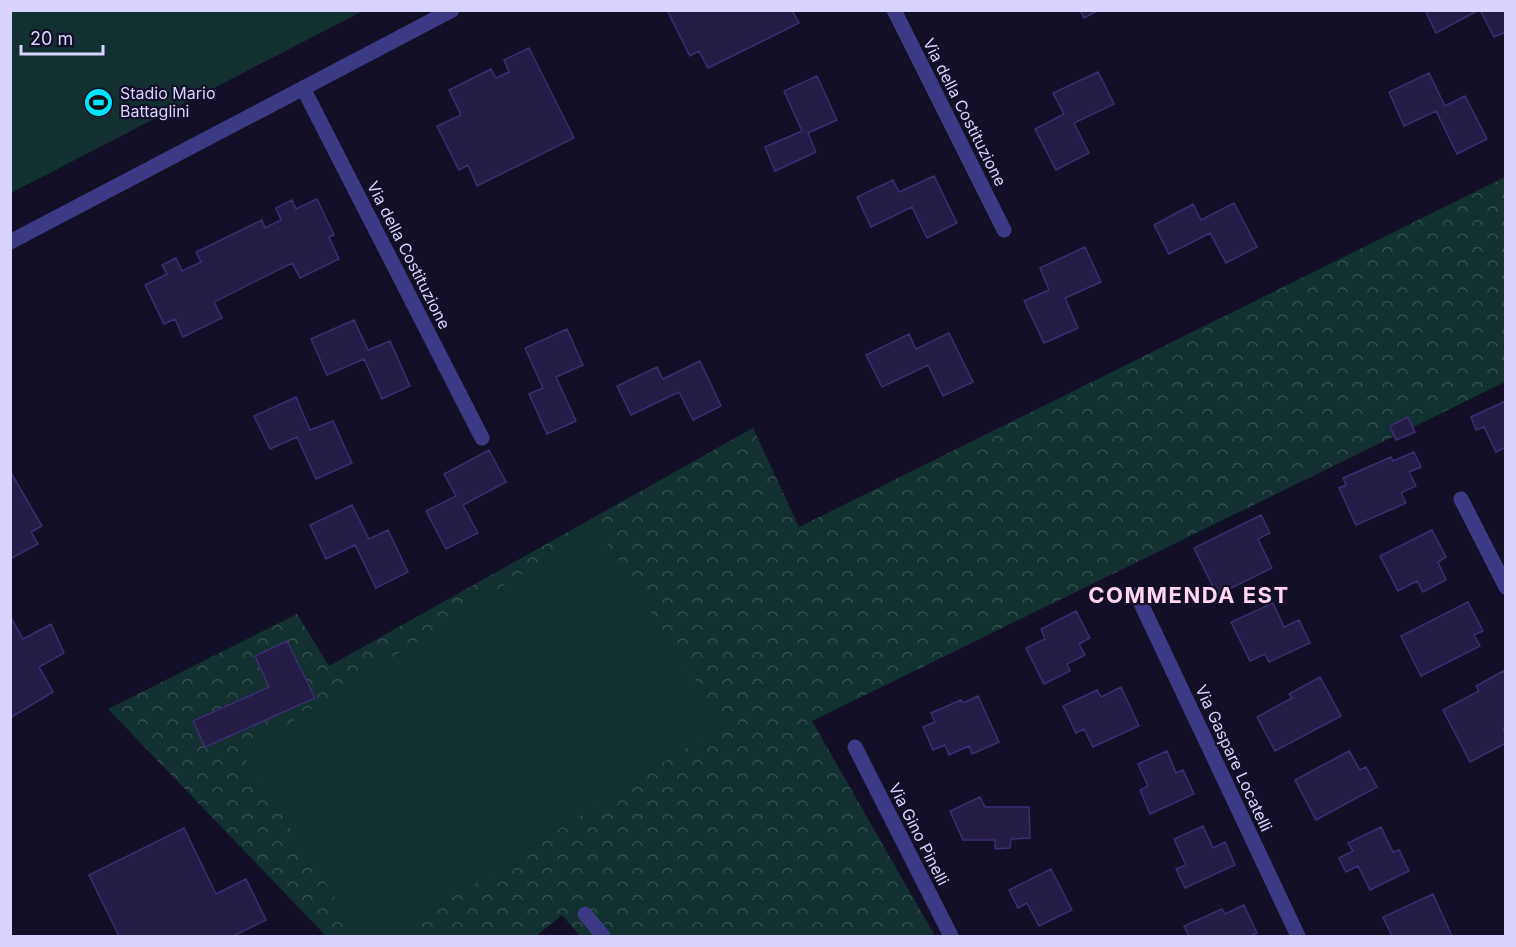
<svg xmlns="http://www.w3.org/2000/svg" width="1516" height="947" font-family="Inter,sans-serif">
<defs>
<pattern id="forest-crowns" width="20" height="18" patternUnits="userSpaceOnUse" patternTransform="scale(1.5)"><rect width="20" height="18" fill="#12302f"/><path d="M2 6a3 3 0 1 1 6 0M12 15a3 3 0 1 1 6 0" fill="none" stroke="#344d4e"/></pattern>
</defs>
<rect width="100%" height="100%" fill="#130f26"/>
<path fill="url(#forest-crowns)" d="M1505,177V382L812,721L935,936H580L562,915L536,936H326L108,709L297,614L329,666L753,428L799,527Z"/>
<path fill="#12302f" d="M11,10H363V11L11,193Z
M596,526L723,724L393,936H360L242,754Z"/>
<path fill="#241b47" stroke="#3b2d73" stroke-width="1.5" d="M667,10H792L799,23L708,68L699,51L690,56Z
M1080,10H1099L1084,18Z
M1425,10H1479L1436,33Z
M1480,10H1506V32L1494,37Z
M529,48L574,138L477,186L468,165L459,170L437,126L461,115L449,90L491,69L496,78L509,72L504,60Z
M1098,72L1114,104L1074,123L1089,153L1056,170L1035,129L1064,114L1053,93Z
M1429,73L1445,106L1465,96L1487,139L1457,154L1436,111L1404,126L1389,92Z
M817,76L837,120L808,133L816,152L775,171L765,147L802,131L784,91Z
M934,176L957,223L927,238L912,207L871,227L857,197L893,180L899,192Z
M317,199L334,235L329,237L339,259L300,278L292,263L214,302L222,318L183,337L175,319L164,324L145,285L167,274L162,265L176,258L182,271L201,262L196,252L262,220L265,228L281,220L276,208L292,200L296,209Z
M1234,203L1257,247L1226,263L1210,233L1169,254L1154,225L1193,204L1201,220Z
M1085,247L1101,282L1065,298L1078,328L1044,343L1024,301L1049,290L1040,268Z
M354,320L368,350L390,341L410,386L382,399L364,359L327,375L311,339Z
M567,329L583,365L556,377L576,421L547,434L529,394L543,388L525,348Z
M949,333L973,382L943,396L928,365L882,387L866,355L909,334L916,349Z
M700,361L721,406L693,420L679,392L631,415L617,386L657,367L663,379Z
M296,397L310,430L333,421L352,463L316,479L297,437L270,449L254,416Z
M1506,401V447L1496,452L1484,427L1476,430L1471,417Z
M1408,417L1415,432L1396,440L1390,426Z
M489,450L506,482L463,505L478,533L446,549L426,511L456,496L444,474Z
M1414,452L1421,467L1409,472L1416,486L1401,493L1406,503L1356,525L1339,488L1346,485L1343,478L1391,457L1393,461Z
M10,471L42,526L31,532L38,544L10,559Z
M352,505L369,539L388,530L408,572L376,588L355,545L326,559L310,525Z
M1261,515L1270,533L1258,539L1272,568L1217,595L1194,548Z
M1432,530L1446,557L1438,562L1446,580L1423,592L1417,581L1398,591L1380,556Z
M1468,602L1483,631L1474,635L1480,646L1421,676L1401,636Z
M1273,603L1284,627L1299,620L1310,643L1269,662L1265,654L1250,661L1231,622Z
M1076,611L1090,638L1079,644L1085,655L1067,664L1070,671L1044,684L1026,648L1045,639L1041,629Z
M10,616L23,639L51,624L64,653L39,667L53,692L10,718Z
M287,641L315,698L205,747L193,721L269,687L255,656Z
M1503,671L1506,675V727L1503,729L1506,734V743L1470,762L1443,710L1479,691L1476,686Z
M1320,677L1341,716L1275,751L1257,717L1292,698L1289,694Z
M1121,687L1139,726L1093,747L1084,729L1076,733L1063,706L1097,690L1101,697Z
M978,696L999,742L972,754L969,746L949,755L945,745L933,750L923,727L935,722L931,713L961,700L963,703Z
M1167,751L1176,773L1183,770L1194,794L1150,814L1140,790L1148,786L1138,764Z
M1349,751L1360,770L1366,767L1377,787L1316,820L1295,780Z
M980,797L985,807H1029L1030,838L1011,839L1010,848L995,849V840H963L950,811Z
M1203,826L1213,848L1225,842L1235,865L1185,888L1176,869L1186,865L1174,839Z
M1381,827L1393,852L1399,850L1409,871L1370,890L1358,866L1346,872L1339,858L1353,851L1348,843Z
M184,828L216,894L246,879L266,920L235,935L236,936H119L89,875Z
M1051,869L1072,910L1039,926L1027,903L1018,908L1009,890Z
M1433,894L1452,936H1392L1383,917Z
M1244,905L1257,933L1250,936H1189L1184,926L1222,909L1225,914Z"/>
<g fill="none" stroke-linecap="round" stroke-linejoin="round">
<path stroke="#3d3a85" stroke-width="15" d="M894,10L1004,230
M303,88L482,438
M10,242L452,10
M1461,499L1506,587
M1137,595L1298,936
M855,747L951,936
M585,914L603,936"/>
</g>
<defs>
<symbol id="stadium-disc" viewBox="-11 -11 22 22"><circle r="9.5" fill="#00e5ff" stroke="#130f26"/><path d="M0-5a6.5 5 0 1 0 0 10a6.5 5 0 1 0 0-10ZM-3.5-1.8h7v3.6h-7Z" fill="#111"/></symbol>
</defs>
<g fill-rule="evenodd">
<use href="#stadium-disc" x="82" y="86" width="33" height="33"/>
</g>
<g text-anchor="middle" dominant-baseline="central" stroke-width="4.5" stroke-linejoin="round" paint-order="stroke">
<g font-size="16" fill="#d9d4ff" stroke="#130f26" text-anchor="start">
<text x="120" y="93">Stadio Mario<tspan x="120" dy="18">Battaglini</tspan></text>
</g>
<g font-size="16" fill="#d9d4ff" stroke="#130f26">
<text transform="translate(965 112) rotate(63)">Via della Costituzione</text>
<text transform="translate(409 255) rotate(63)">Via della Costituzione</text>
<text transform="translate(1234 758) rotate(65)">Via Gaspare Locatelli</text>
<text transform="translate(919 834) rotate(63)">Via Gino Pinelli</text>
</g>
<g font-size="22" font-weight="bold" letter-spacing="1.5" fill="#ffd6f0" stroke="#130f26">
<text x="1189" y="595">COMMENDA EST</text>
</g>
</g>
<rect width="1516" height="947" fill="none" stroke="#d9d4ff" stroke-width="24"/>
<path d="M21 45v9h82v-9" fill="none" stroke="#d9d4ff" stroke-width="3"/>
<text x="30" y="45" font-size="18" fill="#d9d4ff" stroke="#130f26" stroke-width="4.5" paint-order="stroke">20 m</text>
</svg>
